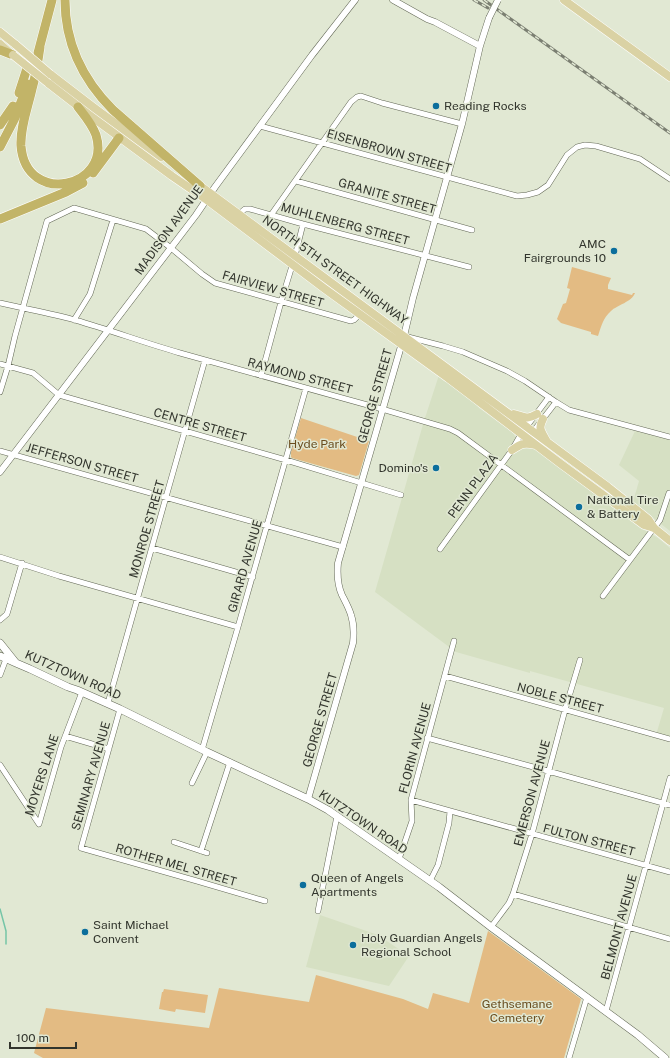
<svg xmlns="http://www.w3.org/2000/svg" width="670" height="1058" font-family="'Public Sans',sans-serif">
<rect width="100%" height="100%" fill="#e1e8d3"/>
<path fill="#d6e0c3" d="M439,375L471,399L479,408L513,433L516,438L518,440L522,436L644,530L658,538L670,548V739L656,735L664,708L530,671V673L456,652L375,592L424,421Z
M635,431L670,440V531L633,502L639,481L619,465Z
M320,915L378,935L409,956L389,986L306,967Z"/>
<path fill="#e3bb83" d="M572,267L611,278L608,285V289L632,295L633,293H635C632,302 617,305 611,311C603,318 601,327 598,336L591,334V332L561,323L557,319L563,304L566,303L570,289L567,288Z
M301,418L369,441L359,475L356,476L292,458L291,457V452Z
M488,931L581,999L564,1058H43L34,1053L46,1008L209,1028L219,988L309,1002L316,975L403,999L428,1009L433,993L469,1003Z
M164,989L208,995L205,1013L176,1009L175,1012L159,1009L162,992H163Z"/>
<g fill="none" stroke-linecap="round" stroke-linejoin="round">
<path stroke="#75c5a7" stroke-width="1.5" d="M0,909L6,931V944"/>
<defs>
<path id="minor" d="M260,126L517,196L527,195L538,192L548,185L567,155L577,147L585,145L596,146L640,159L670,179
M296,181L472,230
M239,214L245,209H250L303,224L469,267
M271,215L351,102L357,97L361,96L382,103L462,124
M0,303C25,309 50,313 75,320C110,330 145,343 180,353L382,409L450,429L458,433L630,560
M74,320L90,294L113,220
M408,337L443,346L463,352L507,371L525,381L556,402L569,410L670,437
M0,364L33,373L59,395L286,460L401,495
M261,376L281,302L295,256L303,224
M0,392L8,366L15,336L47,221L74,208L146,229L171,248L202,274L215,283L351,321L354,320L360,314
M532,433L556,402
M0,451L343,547
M152,548L253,577
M440,549L512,450L521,434L549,397
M0,557L59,576L238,627
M603,596L660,520L669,493H670
M0,620L7,614L22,563
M0,675L6,659
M445,676L670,739
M108,703L166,497L205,360
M120,709L81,848L197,881L265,901
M65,736L109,749
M427,738L548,771L670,805
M202,750L238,627L306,388
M0,765L39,824L61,747L82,692
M192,783L207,752
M411,800L670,872
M174,842L207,853
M201,851L230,762
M399,859L412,821L411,800L454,641
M430,881L438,865L449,823L450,811
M513,894L670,939
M318,911L337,816
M491,927L509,903L513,894L532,834L565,710L580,660
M606,1011L670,778
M569,1058L587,997"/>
<path id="tertiary" d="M393,0L427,19L435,22L480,46
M0,472L196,215L215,187L312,55L355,0
M308,799L353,643C354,634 354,624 351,615C349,608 345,601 342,595C337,584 337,574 338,563L404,336L413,298L462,124L480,46L489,18"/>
<path id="secondary" d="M0,643L16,663L30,669L68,687L77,690L120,709L207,752L308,799L328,810L439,887L491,927L638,1035L665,1058
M0,656L16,663"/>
<path id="primary" d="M564,0L670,77
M0,32L16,45
M0,44L11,54
M50,74L93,107L161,157
M48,83L88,114L172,176L207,200L325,289L448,378L561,464L644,525L654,528
M195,182L608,487L648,519L654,528L670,541
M514,414C525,417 526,420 537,414
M543,419C538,428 541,431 546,440
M512,450C521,444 524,442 535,445"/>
<path id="motorway" d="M65,0C65,43 83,80 113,110L200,186
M40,47C38,61 36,75 32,89C28,107 20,127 21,146C26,207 112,188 96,135C92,124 85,116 78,107
M0,50L13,55
M38,53L52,0
M19,93L30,59
M0,125L13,106
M0,147L14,120L28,84
M93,173L119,138
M0,219L66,192L83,183"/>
</defs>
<use href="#minor" stroke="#626755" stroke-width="6"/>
<use href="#tertiary" stroke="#626755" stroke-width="7"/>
<use href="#secondary" stroke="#626755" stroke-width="8"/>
<use href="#primary" stroke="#fff" stroke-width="9"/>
<use href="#motorway" stroke="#fff" stroke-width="10"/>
<use href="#minor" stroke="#fff" stroke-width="5"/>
<use href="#tertiary" stroke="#fff" stroke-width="6"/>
<use href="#secondary" stroke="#fff" stroke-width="7"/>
<use href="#primary" stroke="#dad2a4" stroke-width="8"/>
<use href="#motorway" stroke="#c2b468" stroke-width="9"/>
<defs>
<path id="rail" d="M474,0L488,8
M484,0L670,133"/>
</defs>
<use href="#rail" stroke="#7b7f72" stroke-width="3"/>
<use href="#rail" stroke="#e1e8d3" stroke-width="1.5" stroke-dasharray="4.5" stroke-linecap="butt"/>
<defs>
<path id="tertiary-bridge" d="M489,18L498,0"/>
<path id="primary-bridge" d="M16,45L50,74
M13,55L48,83"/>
</defs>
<use href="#tertiary-bridge" stroke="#626755" stroke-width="7" stroke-linecap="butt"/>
<use href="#primary-bridge" stroke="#fff" stroke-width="9" stroke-linecap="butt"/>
<use href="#tertiary-bridge" stroke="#fff" stroke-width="6"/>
<use href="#primary-bridge" stroke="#dad2a4" stroke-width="8"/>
</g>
<g fill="#0b6e9c" stroke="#e1e8d3" stroke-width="1.5">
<circle cx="436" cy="106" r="4"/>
<circle cx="614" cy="251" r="4"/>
<circle cx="436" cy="468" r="4"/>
<circle cx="579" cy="507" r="4"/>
<circle cx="303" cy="885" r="4"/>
<circle cx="85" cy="932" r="4"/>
<circle cx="353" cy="945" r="4"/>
</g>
<g text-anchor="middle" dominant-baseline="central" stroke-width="3" stroke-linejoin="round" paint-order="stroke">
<g font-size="12" fill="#32352d" stroke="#e1e8d3" text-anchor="start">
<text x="444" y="106">Reading Rocks</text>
<text x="606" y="244" text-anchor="end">AMC<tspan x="606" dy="14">Fairgrounds 10</tspan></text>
<text x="428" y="468" text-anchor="end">Domino's</text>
<text x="587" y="500">National Tire<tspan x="587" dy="14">&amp; Battery</tspan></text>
<text x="311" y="878">Queen of Angels<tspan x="311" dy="14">Apartments</tspan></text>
<text x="93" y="925">Saint Michael<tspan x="93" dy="14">Convent</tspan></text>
<text x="361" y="938">Holy Guardian Angels<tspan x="361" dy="14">Regional School</tspan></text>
</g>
<g font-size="12" fill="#32352d" stroke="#e1e8d3">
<text transform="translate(389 151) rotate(16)">EISENBROWN STREET</text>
<text transform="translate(387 196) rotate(16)">GRANITE STREET</text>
<text transform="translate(345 224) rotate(15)">MUHLENBERG STREET</text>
<text transform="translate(169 230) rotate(-54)">MADISON AVENUE</text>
<text transform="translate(335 270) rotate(36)">NORTH 5TH STREET HIGHWAY</text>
<text transform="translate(273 289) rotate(16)">FAIRVIEW STREET</text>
<text transform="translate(300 376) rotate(15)">RAYMOND STREET</text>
<text transform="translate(375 396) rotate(-74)">GEORGE STREET</text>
<text transform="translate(200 425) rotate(16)">CENTRE STREET</text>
<text transform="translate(82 463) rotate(16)">JEFFERSON STREET</text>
<text transform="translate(473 486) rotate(-54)">PENN PLAZA</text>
<text transform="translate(147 529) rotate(-74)">MONROE STREET</text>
<text transform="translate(245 566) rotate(-74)">GIRARD AVENUE</text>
<text transform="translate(73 675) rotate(24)">KUTZTOWN ROAD</text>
<text transform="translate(560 698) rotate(15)">NOBLE STREET</text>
<text transform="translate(320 720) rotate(-74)">GEORGE STREET</text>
<text transform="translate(415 748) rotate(-75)">FLORIN AVENUE</text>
<text transform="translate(42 775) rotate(-72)">MOYERS LANE</text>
<text transform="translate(91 776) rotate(-74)">SEMINARY AVENUE</text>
<text transform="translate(532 793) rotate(-75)">EMERSON AVENUE</text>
<text transform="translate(363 822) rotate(34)">KUTZTOWN ROAD</text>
<text transform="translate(589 840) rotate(15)">FULTON STREET</text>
<text transform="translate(176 865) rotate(16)">ROTHER MEL STREET</text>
<text transform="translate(619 927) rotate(-75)">BELMONT AVENUE</text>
</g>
<g font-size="12" fill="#6a4d1f" stroke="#e1e8d3">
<text x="317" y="444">Hyde Park</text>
<text x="517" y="1004">Gethsemane<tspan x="517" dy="14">Cemetery</tspan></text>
</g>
</g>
<path d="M10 1042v6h66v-6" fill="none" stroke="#32352d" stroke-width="2"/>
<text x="16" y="1042" font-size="12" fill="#32352d" stroke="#e1e8d3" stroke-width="3" paint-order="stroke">100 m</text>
</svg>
